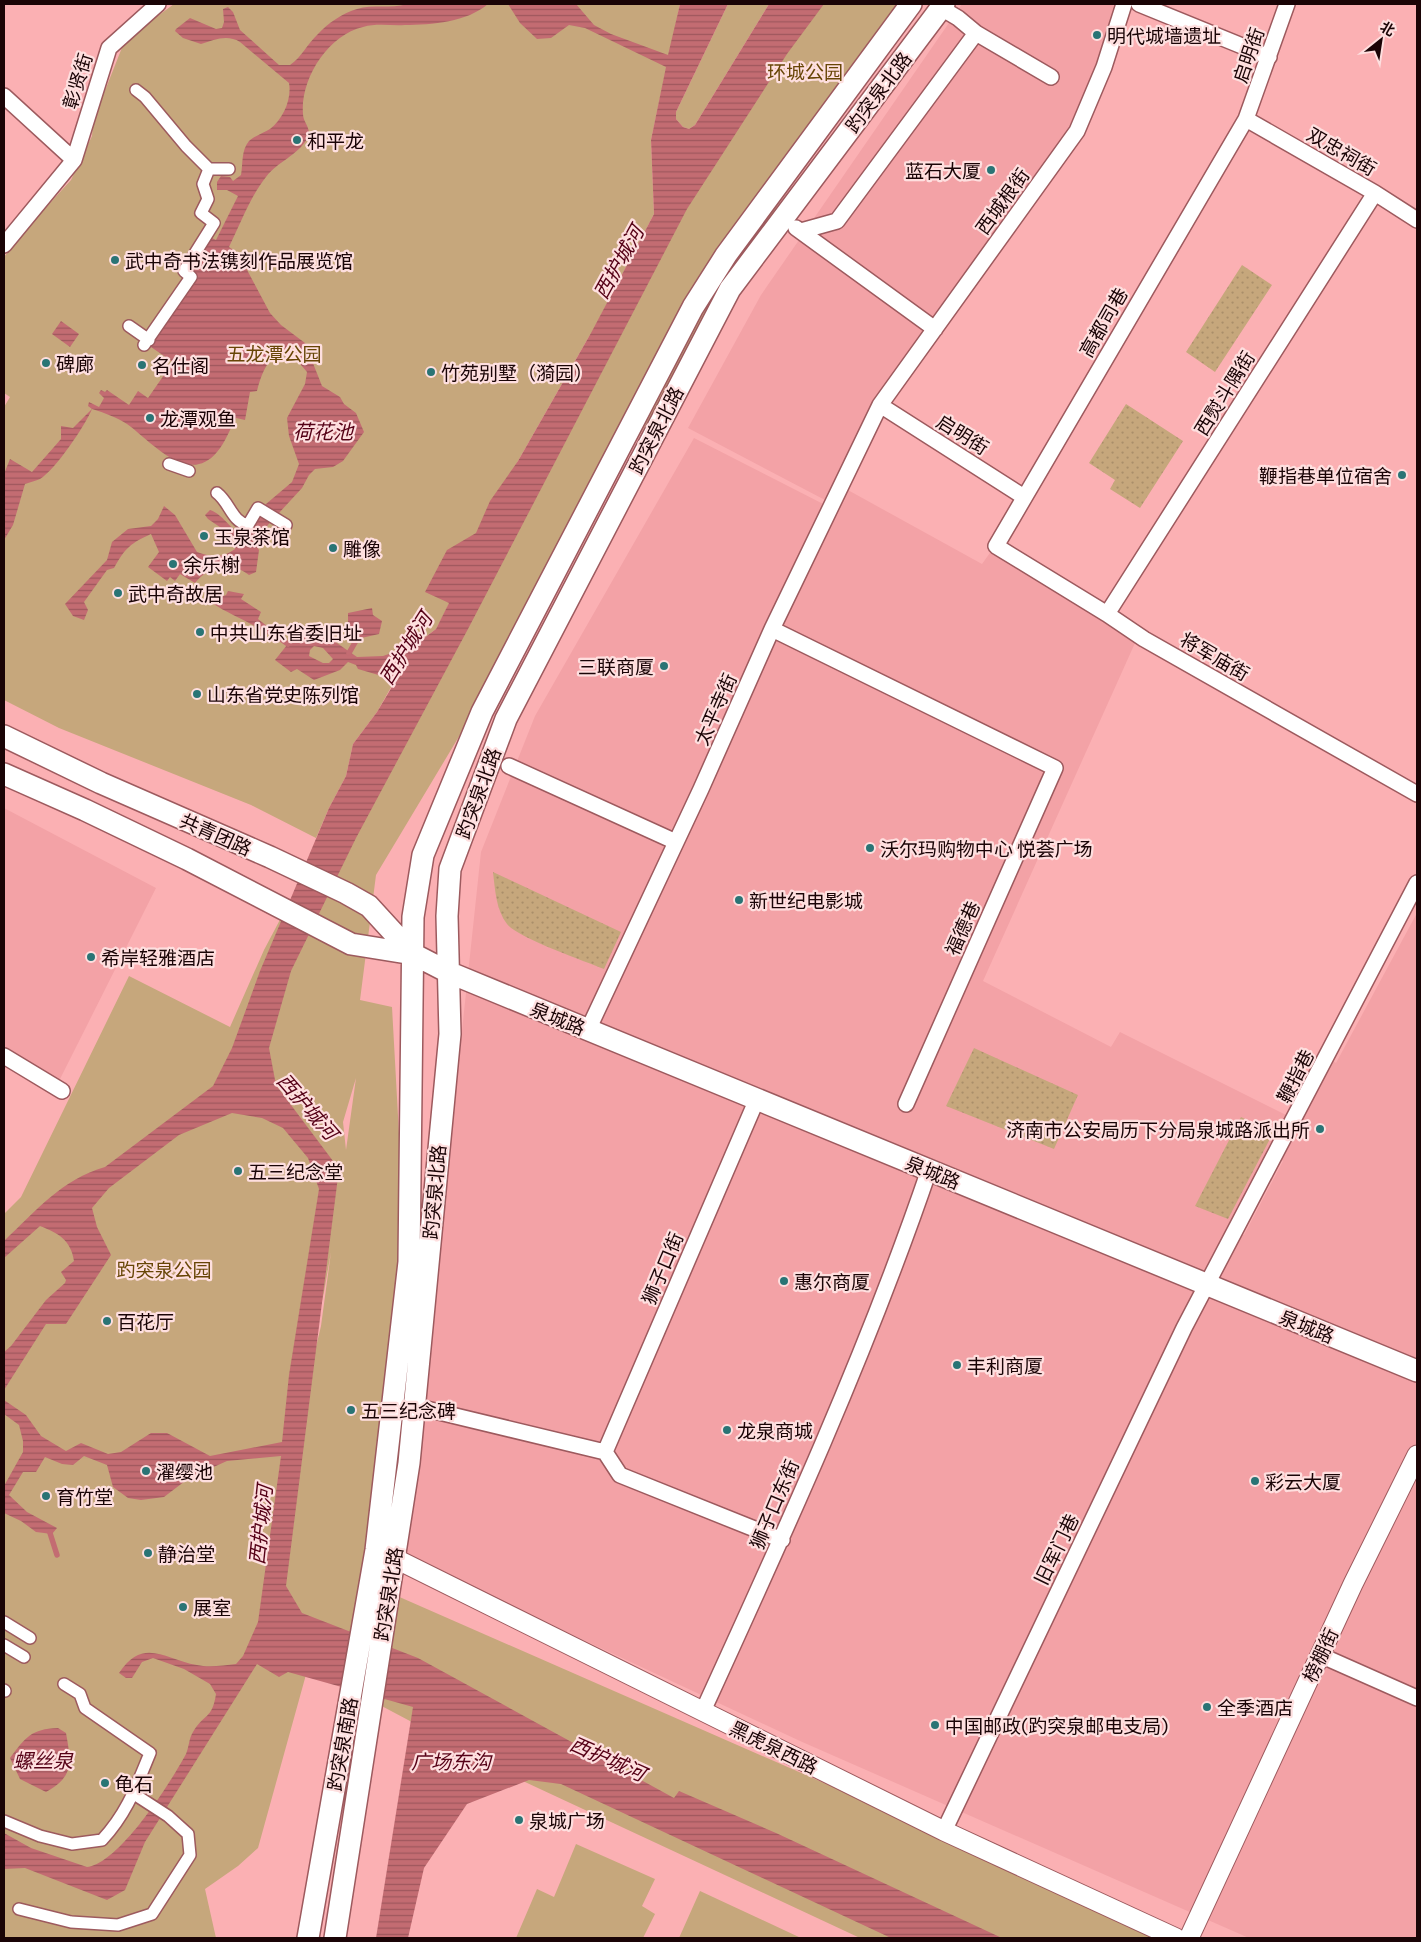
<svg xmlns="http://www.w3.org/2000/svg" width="1421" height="1942" font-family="Commissioner,'Noto Sans SC',sans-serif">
<defs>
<pattern id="garden-dots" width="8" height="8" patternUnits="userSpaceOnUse" patternTransform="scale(1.25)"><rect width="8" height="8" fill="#c6a77c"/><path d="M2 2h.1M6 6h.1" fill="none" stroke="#aa8e6a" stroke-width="1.8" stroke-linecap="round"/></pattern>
<pattern id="water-rules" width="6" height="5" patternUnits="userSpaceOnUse" patternTransform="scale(1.25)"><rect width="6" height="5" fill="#c36c72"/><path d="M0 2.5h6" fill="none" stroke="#9e575c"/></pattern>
</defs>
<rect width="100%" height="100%" fill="#fbb0b3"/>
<path fill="#f3a2a6" d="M962,4H1114L1097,64L1069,127L868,416L825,500L688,428L761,295Z
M694,438L835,510L846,489L982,564L992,550L1105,618L1135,643L983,981L1111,1047L1120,1032L1288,1116L1229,1229L1244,1235L1283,1161L1280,1159L1333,1061L1336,1063L1417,913V1938H1249L800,1741L406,1557L481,852L535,716Z
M4,808L156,888L59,1081L4,1049Z"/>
<path fill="#c6a77c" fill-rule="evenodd" d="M174,4H680L651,140L654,214L592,332L794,4H898L376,875L360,1000L392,1007L414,1406L379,1588L1178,1938H860L525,1782L359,1694L307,1671L258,1848L238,1866L205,1889L216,1938H4V1214L21,1197L129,976L230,1027L264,950L386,719L448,623L591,333L518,461L443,616L436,629L415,645L377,712L353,744L346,776L329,808L316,838L251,805L59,728L4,700V407L10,397L4,393V257L29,226L71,180L92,136L94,110L106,88L125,40ZM356,1078L346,1150L343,1122ZM331,1252L321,1326L292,1447L290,1444L324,1292Z
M728,4H769L695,125L689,129L683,127L676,119V112Z
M576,1844L655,1879L642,1906L655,1914L643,1938H516L537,1889L554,1897Z
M700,1891L801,1938H679Z"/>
<path fill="url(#garden-dots)" d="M1242,265L1272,285L1215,372L1186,352Z
M1126,404L1183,441L1140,508L1110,489L1115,480L1089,463Z
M493,872L621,932L604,969C585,961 518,938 507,924C496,910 495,889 493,872Z
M974,1048L1078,1095L1054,1149L946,1106Z
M1241,1117L1273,1133L1228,1219L1195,1206Z"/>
<path fill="url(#water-rules)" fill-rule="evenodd" d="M407,4H488C467,22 432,25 405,25C391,26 377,23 363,27C328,35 300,79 303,114C303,123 313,129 307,139C297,156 278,161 266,177C250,197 240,225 229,247L238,253L270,313L281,325L305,343L322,386L340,397L344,404L356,413L364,432L343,461L333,467L315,469L309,475L302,488L267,526L251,538L259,550L256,572L249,575C230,561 209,566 195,583L180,574L175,581L170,577L167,581L148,567L159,552L151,534C131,543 125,548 114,568L107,570L84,602L88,610L84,620L73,616L65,604L107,560L112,542L128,529L151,526L158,519L164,506L175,515L197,552C212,557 221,559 235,549L236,538L208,519L205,515L210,510C225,515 232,534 248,536L266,504L292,482L299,464L289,436L287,418L305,384L307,372L290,352C269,350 261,375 257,391L250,392L245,420L236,418C230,429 225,443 217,452C188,487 151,441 127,424C116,417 105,413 92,409C85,426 55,470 40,479C36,481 30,482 25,484L13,525L4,540V474L10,459L32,472L61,439V426L73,428L92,409L88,406L89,402L99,407L104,398L99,393L101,390L105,392L107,390L129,405L138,391L148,398L173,362L148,345L189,270L212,238L216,240L238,196L227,190H217V182L221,176L230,177L233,181L241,175C243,165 241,150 249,141C254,136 264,133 270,129C283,119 292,99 289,83L240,42C227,34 214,40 201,44L183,38L175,31L176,29L190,18L216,29L222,28L224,22L223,9L228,7L233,12L240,30L279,65H290C302,57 307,44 318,34C328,23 343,13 357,9C372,4 391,9 407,4Z
M508,4H576L594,25L611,34L668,55L680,4H728L676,112V119L683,127L689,129L695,125L769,4H824L787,54L687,209L468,629L356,838L291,971L269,1048L276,1085L339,1169L286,1586L302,1613L418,1658L674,1798L679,1791L776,1833L1002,1938H891L561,1784L529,1780L467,1804L424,1868L408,1938H376L413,1707L288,1672L279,1677L257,1664L145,1842L125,1890L107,1900L25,1868L4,1869V1833L31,1848L87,1867C119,1864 171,1782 186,1754C189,1747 189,1738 193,1732C204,1713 212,1720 216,1694L210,1684L184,1669L153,1658L142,1662L132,1678H126L119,1673C144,1636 165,1660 197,1665C210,1668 224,1665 236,1664L243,1656L258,1622L281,1456L227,1461L189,1478L164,1497L141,1500L128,1498L113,1487L107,1465L84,1456L73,1465L62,1464L45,1457L36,1472H23L9,1495L27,1512L57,1528L52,1534L36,1532L21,1521L4,1513V1486L23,1452V1441L19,1425L4,1414V1400L26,1415L41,1436L66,1451L81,1443L108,1454L121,1452L151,1433H167L210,1456L282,1442L289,1375L319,1189L308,1158L283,1128L262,1118L232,1113L179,1135L109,1188L92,1208L97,1227L111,1255L66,1324H46L4,1390V1352L11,1346L46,1300L65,1283L66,1280L61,1272L74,1261C71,1240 58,1233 40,1226L4,1258V1241C36,1211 62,1179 105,1167L213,1086L232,1048L260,971L329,808L346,776L353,744L377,712L399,675L394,674L392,679L358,669L356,665L348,662L340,670L314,680L297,669L291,672L275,660L295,635L317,634L334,641L357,657L383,656L415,645L436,629L449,603L425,592L447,550L476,533L490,501L518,461L591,333L654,214L651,140L666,67L585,28L569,25L551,38L537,39L520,23ZM314,646L323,648L333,659L329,663H323L309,656L310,650Z
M61,321L79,334L70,347L52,334Z
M228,591L244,594L241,599L261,612L258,619L272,630L269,635C251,622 230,615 212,603L215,599L226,595Z
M372,608L373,615L382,621L379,634L357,639L348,629V613Z
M58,1728L66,1733C71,1762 75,1776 46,1792L20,1779L10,1758C26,1737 31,1729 58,1728Z"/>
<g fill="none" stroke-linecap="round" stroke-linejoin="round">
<path stroke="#c36c72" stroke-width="5.5" d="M271,632L288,644
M349,653L357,639
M50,1533L57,1555"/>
<defs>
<path id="pedestrian" d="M136,90L145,97L186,146L209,169
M129,326L149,340
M144,345L191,277L184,271L214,223L201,213L208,199L203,184L209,169H229
M169,464L189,471
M217,493C230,503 232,522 248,525L258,508L286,525
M4,1622L30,1638
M4,1645L24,1657
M4,1690L5,1691
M4,1821L40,1836L72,1844L102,1840C127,1813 136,1787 150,1753L85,1708L80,1694L64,1684
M19,1909L71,1922L118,1925L152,1914L190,1855L188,1834L168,1816L134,1794"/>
<path id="minor" d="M1139,4L1269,57
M1287,4L1246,119L996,546L1107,614L1144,639L1417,794
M976,33L1051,77
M4,96L74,160
M1246,119L1375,193L1417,220
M796,228L935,329
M801,231L837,221L976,33L958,18L941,8
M4,245L74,160L109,48L158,4
M880,405L1024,497
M1107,614L1375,193
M772,629L1055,768L906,1104
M509,766L676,842
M588,1030L701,789L772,629L880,405L1077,131L1104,67L1124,4
M4,1056L62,1091
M414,1406L605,1452L620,1475L782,1540
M605,1452L757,1099
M1320,1655L1417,1698
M703,1711C784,1534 866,1355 929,1170
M944,1831L1184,1328L1417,883"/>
<path id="tertiary" d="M382,1552L944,1831L1176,1938
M1189,1938L1353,1584L1417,1455"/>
<path id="secondary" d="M4,736L101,783L270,857L346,893L369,906L413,954
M4,774L85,810L187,859L351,944L413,954L448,972L1417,1371
M308,1938L376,1550L409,1262L413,917L423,855L482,712L693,307L726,255L911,4
M335,1938L409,1463L450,1034L447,916L450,869L506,719L730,289L944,4"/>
</defs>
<use href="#pedestrian" stroke="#9d5a5e" stroke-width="14"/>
<use href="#minor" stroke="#9d5a5e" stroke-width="18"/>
<use href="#tertiary" stroke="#9d5a5e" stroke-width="21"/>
<use href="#secondary" stroke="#9d5a5e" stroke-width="24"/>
<use href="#pedestrian" stroke="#fff" stroke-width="11"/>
<use href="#minor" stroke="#fff" stroke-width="15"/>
<use href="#tertiary" stroke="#fff" stroke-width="19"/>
<use href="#secondary" stroke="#fff" stroke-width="21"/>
</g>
<g fill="#2a7475" stroke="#fedfdf" stroke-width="2">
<circle cx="1097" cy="35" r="5"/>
<circle cx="297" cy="140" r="5"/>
<circle cx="991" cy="170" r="5"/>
<circle cx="115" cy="260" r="5"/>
<circle cx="46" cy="363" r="5"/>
<circle cx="142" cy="365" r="5"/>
<circle cx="431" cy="372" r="5"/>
<circle cx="150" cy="418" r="5"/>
<circle cx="1402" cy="475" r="5"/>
<circle cx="204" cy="536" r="5"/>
<circle cx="333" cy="548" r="5"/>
<circle cx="173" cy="564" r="5"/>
<circle cx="118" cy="593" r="5"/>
<circle cx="200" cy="632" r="5"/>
<circle cx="664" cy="666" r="5"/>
<circle cx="197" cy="694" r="5"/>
<circle cx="870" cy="848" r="5"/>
<circle cx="739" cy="900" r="5"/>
<circle cx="91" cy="957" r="5"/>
<circle cx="1320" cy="1129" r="5"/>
<circle cx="238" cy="1171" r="5"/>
<circle cx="784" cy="1281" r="5"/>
<circle cx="107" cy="1321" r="5"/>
<circle cx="957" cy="1365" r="5"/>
<circle cx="351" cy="1410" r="5"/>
<circle cx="727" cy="1430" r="5"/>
<circle cx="146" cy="1471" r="5"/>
<circle cx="1255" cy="1481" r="5"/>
<circle cx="46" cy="1496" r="5"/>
<circle cx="148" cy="1553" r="5"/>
<circle cx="183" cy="1607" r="5"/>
<circle cx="1207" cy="1707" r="5"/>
<circle cx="935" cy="1725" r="5"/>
<circle cx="105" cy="1783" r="5"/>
<circle cx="519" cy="1820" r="5"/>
</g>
<g text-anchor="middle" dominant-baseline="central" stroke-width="4.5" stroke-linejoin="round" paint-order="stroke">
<g font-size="19" fill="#1a0406" stroke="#fedfdf" text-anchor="start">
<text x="1107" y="35">明代城墙遗址</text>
<text x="307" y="140">和平龙</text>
<text x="981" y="170" text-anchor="end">蓝石大厦</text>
<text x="125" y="260">武中奇书法镌刻作品展览馆</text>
<text x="56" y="363">碑廊</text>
<text x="152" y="365">名仕阁</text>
<text x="441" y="372">竹苑别墅（漪园）</text>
<text x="160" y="418">龙潭观鱼</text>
<text x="1392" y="475" text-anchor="end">鞭指巷单位宿舍</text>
<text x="214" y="536">玉泉茶馆</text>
<text x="343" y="548">雕像</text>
<text x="183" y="564">余乐榭</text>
<text x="128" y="593">武中奇故居</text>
<text x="210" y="632">中共山东省委旧址</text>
<text x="654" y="666" text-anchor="end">三联商厦</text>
<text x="207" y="694">山东省党史陈列馆</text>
<text x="880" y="848">沃尔玛购物中心 悦荟广场</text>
<text x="749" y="900">新世纪电影城</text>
<text x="101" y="957">希岸轻雅酒店</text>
<text x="1310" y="1129" text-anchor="end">济南市公安局历下分局泉城路派出所</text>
<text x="248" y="1171">五三纪念堂</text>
<text x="794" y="1281">惠尔商厦</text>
<text x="117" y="1321">百花厅</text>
<text x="967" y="1365">丰利商厦</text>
<text x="361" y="1410">五三纪念碑</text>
<text x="737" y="1430">龙泉商城</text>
<text x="156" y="1471">濯缨池</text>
<text x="1265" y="1481">彩云大厦</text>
<text x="56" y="1496">育竹堂</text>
<text x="158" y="1553">静治堂</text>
<text x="193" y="1607">展室</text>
<text x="1217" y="1707">全季酒店</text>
<text x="945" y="1725">中国邮政(趵突泉邮电支局)</text>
<text x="115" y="1783">龟石</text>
<text x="529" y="1820">泉城广场</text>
</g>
<g font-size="19" fill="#1a0406" stroke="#fedfdf">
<text transform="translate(1248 55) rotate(-71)">启明街</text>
<text transform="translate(77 81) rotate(-73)">彰贤街</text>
<text transform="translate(878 92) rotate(-53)">趵突泉北路</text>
<text transform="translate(1342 151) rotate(30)">双忠祠街</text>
<text transform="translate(1002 201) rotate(-54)">西城根街</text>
<text transform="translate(1103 322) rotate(-60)">高都司巷</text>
<text transform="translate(1224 393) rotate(-58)">西熨斗隅街</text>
<text transform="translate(656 430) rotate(-63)">趵突泉北路</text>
<text transform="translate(963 434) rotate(32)">启明街</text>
<text transform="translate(1215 656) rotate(30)">将军庙街</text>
<text transform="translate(715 709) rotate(-66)">太平寺街</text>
<text transform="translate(478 793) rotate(-70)">趵突泉北路</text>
<text transform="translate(216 834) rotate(24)">共青团路</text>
<text transform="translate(962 928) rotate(-66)">福德巷</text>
<text transform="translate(558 1018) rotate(22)">泉城路</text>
<text transform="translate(1295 1076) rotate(-63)">鞭指巷</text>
<text transform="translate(933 1172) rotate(22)">泉城路</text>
<text transform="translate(434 1192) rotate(-85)">趵突泉北路</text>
<text transform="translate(662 1268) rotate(-67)">狮子口街</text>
<text transform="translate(1307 1326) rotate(22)">泉城路</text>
<text transform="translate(774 1504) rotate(-67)">狮子口东街</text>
<text transform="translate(1056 1549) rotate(-64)">旧军门巷</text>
<text transform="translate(388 1594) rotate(-81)">趵突泉北路</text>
<text transform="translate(1320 1655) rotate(-65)">榜棚街</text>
<text transform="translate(342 1744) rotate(-80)">趵突泉南路</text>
<text transform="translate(774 1747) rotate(26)">黑虎泉西路</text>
</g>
<g font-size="19" fill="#674506" stroke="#fedfdf">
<text x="805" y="71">环城公园</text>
<text x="274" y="353">五龙潭公园</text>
<text x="164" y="1269">趵突泉公园</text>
</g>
<g font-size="20" font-style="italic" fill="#550116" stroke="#fedfdf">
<text transform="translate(618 262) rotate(-61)">西护城河</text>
<text x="323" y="431">荷花池</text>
<text transform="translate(405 648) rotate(-58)">西护城河</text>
<text transform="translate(308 1106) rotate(49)">西护城河</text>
<text transform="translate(260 1525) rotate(-84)">西护城河</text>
<text transform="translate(608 1758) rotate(24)">西护城河</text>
<text x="43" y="1760">螺丝泉</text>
<text x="451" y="1761">广场东沟</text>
</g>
</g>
<rect width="1421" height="1942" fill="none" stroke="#1a0406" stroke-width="10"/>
<g transform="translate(1381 40) rotate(30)" stroke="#fedfdf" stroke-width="4" paint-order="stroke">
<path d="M0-4L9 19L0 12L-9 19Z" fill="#1a0406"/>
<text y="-8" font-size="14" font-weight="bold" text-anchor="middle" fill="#1a0406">北</text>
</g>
</svg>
